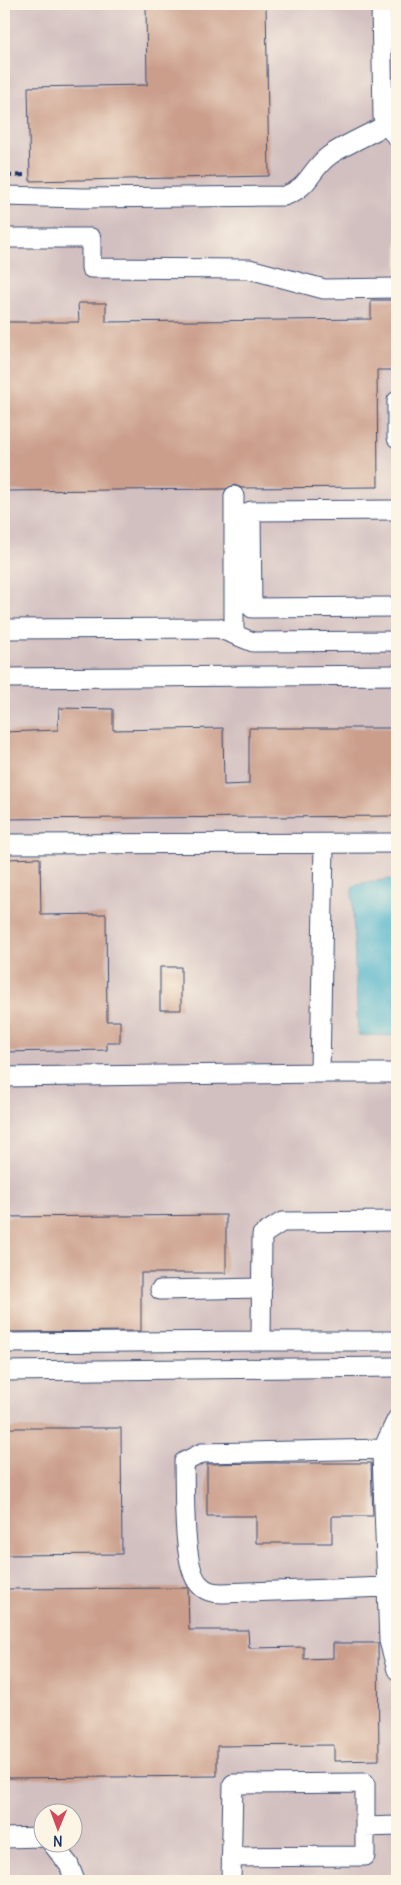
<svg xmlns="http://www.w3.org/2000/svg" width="401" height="1885" font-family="Delius,sans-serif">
<rect width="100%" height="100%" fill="#fcf5e5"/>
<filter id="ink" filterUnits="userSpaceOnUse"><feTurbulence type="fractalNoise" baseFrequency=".02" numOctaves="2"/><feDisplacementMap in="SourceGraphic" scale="10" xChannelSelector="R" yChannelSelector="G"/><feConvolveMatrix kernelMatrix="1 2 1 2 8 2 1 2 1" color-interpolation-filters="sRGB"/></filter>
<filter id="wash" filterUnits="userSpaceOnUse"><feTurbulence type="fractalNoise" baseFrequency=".0096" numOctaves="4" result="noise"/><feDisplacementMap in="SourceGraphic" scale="20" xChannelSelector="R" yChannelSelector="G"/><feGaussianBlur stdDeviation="1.12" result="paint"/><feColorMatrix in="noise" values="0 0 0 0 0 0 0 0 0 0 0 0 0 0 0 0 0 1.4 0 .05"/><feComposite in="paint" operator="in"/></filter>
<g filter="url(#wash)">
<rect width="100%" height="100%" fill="#f8e9d3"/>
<path fill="#d2bfc0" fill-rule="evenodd" d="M4,4H397V1881H4ZM42,1812H72V1842H42Z"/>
<path fill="#4db2cb" stroke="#347094" d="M390,879L397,884V1036L359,1035H358L352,890L354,886L357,884Z"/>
<g id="blocks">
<path fill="#cb9e8b" d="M146,4H266L269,176L30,181L28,87L147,85Z
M371,300H396V370H377L378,487L242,488L234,485L226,489L4,491V322H79L78,303H106V322L371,319Z
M59,708L113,709V730L223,728L224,785L249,784V728H397V816L4,819V732L58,730Z
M40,858L41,915L106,914L107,1021H120V1042H107V1050L4,1052V859Z
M160,967H181V1010H160Z
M226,1215V1273H141V1331L4,1332V1217Z
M4,1428H121L122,1554L4,1555Z
M266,1463H371L373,1516H332V1543H256V1516H207V1464Z
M188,1588L189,1630H248L249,1648L304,1647V1659L333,1658V1643H378L379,1760L334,1761V1745L217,1746V1776L4,1778V1589Z"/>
</g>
</g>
<g filter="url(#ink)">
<use href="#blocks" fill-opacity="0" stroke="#3c4b70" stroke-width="1"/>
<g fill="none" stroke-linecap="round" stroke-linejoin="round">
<defs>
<path id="minor" d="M381,4L383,117L386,125L397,137
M4,196L83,198L284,196C311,187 309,170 330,155C346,144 368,135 386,125
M4,238H91V268L249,269L324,289L397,288
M397,401V438
M234,496V634
M397,510L251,511L252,608L397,607
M4,629L218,628L253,642L397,641
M4,678L397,675
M4,844L397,843
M324,844L320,1073H397
M4,1077L320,1073
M160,1290L262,1288
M261,1341H397
M4,1343L261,1341L262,1235L282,1222L397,1221
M4,1371L397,1367
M397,1419L387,1440L382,1455L389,1641L397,1670
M384,1449L202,1453L184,1462C185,1489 182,1566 199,1584C206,1592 214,1593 223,1593L387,1587
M365,1827L397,1826
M4,1838L42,1837
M51,1842L69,1865L75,1881
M231,1881L233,1784L365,1783V1856L231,1857"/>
</defs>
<use href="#minor" stroke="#3c4b70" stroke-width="21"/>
<use href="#minor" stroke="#fff" stroke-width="19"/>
<path stroke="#1b2f5e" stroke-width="4" stroke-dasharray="8 4" stroke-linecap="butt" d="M4,176L26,175"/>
</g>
</g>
<rect width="401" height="1885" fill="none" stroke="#fcf5e5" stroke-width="20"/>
<g transform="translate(58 1828) rotate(181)"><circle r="24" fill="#fcf5e5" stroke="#a2a6af"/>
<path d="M0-4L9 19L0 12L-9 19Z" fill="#d1495b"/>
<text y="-8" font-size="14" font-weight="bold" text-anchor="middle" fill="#1b2f5e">N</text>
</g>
</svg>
